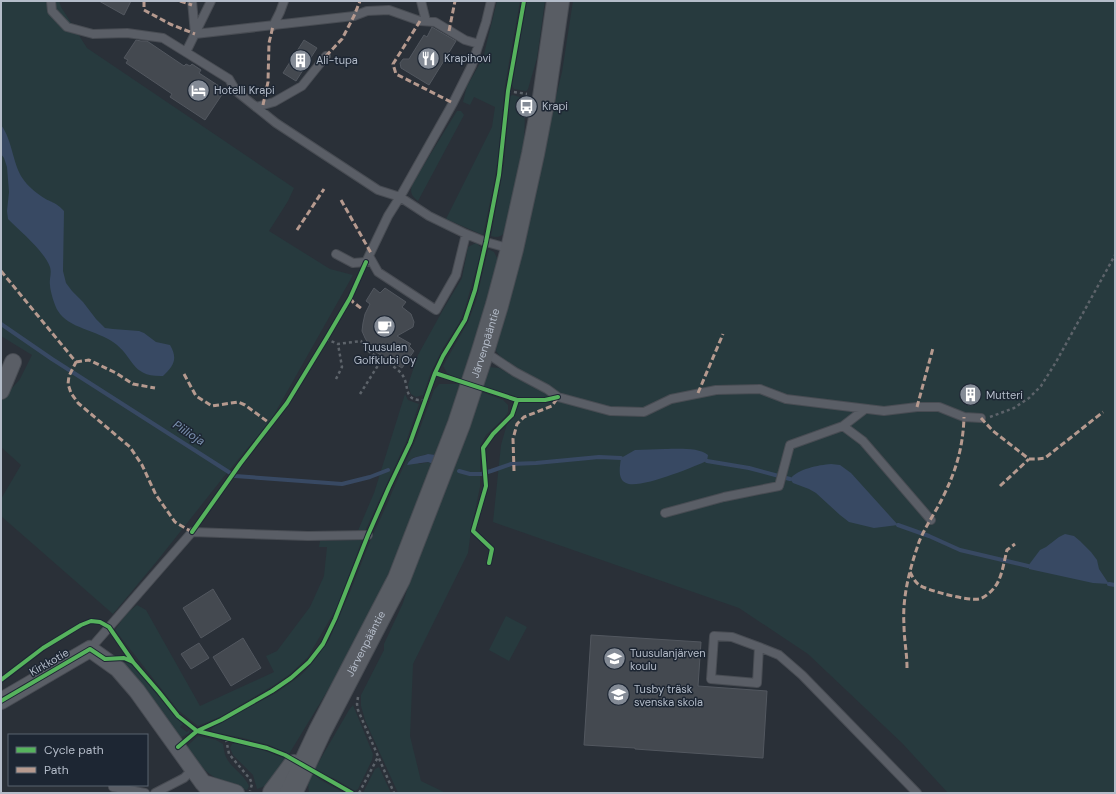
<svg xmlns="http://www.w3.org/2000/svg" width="1116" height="794" font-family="'DM Sans',sans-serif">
<rect width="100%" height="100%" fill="#2a3038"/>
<path fill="#273a3e" d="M1,1H59L61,7L87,48L294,188L288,201L269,231L330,269L353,275L271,420L222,479L157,561L113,614L1,516V499L21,465L1,447V401L20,379L32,355L1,336Z
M497,1H520L505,85L498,158L493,188L483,235L446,219L492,127L495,107L474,97L470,105L463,102L467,86L483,58Z
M527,1H545L537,58L528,89L526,91L514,89L512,85Z
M573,1H1115V793H948L902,743L808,654L739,608L493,522L501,445L515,396L482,387L489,367L499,368L519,379L522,373C512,367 503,361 496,351L497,342L514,284L544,145L562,72Z
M513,95L526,99V103H524L523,109L525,110L524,147L505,233C500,237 497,238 491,236L504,164L510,96Z
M457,111H461L464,115L418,201C411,196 410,192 412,184Z
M476,243L481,247L480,256L465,308L459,323L443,348L431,372L423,395L416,397L411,394L408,385L418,355L444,308L462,278L468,247Z
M488,250H490L494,252L498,260L490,294L462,381L447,373L443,366L468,322L476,301Z
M439,384H461L446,431L436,455L428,454L412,458L419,464L428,462L433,464L409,528L380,592L331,685L289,754L274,775L265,786L257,789L253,775L233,755L230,748L232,744L236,743L263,750L281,757H284L285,756L284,752L269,745L243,738L213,732L211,730L215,725L276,693L300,676L309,667L329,640L350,592L371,539L388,502L392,492L416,439L434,390Z
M482,392L503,400L508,405V412L505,417L486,435L480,446V487L471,530L468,553L413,664L410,736L421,781L446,793H398L365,720L361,706V695L384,650V644L403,603L416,561L448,475Z
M405,394L408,400L419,404L406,442L365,531L357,533L374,493Z
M362,540L337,607L308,657L290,674L274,685L222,716L198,726L178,710L115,630L126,614L137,605L146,610L200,706L274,672L266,656L277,651L310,607L324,576L327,547H319L320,541Z
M506,616L527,627L509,661L489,650Z
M122,662L130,663L136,668L171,712L183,724L180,727L187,732L190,729L189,733L182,737H177L121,663Z
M353,705L373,754L372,760L358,789L355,791L335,779L317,772L315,775L319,779L344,793H309L308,784L310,777L349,710Z
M198,736L216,740L223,744C224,748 224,753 226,757C231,768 244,774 249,786L247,790C236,787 226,784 217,779C204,771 194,759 185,748Z
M379,767L391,793H363L375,769Z"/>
<path fill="#384963" d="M1,125C13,141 12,163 23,179C27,185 35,192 41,196C51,203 55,201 64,211L63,271L66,283L72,291L83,302L96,319L105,328L113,329L139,331L144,333L156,342L170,345C178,359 174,365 163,376C130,377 135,357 113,342C98,331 68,328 58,311C55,307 50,291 50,285C49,280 52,273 50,267C44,251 21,232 8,219L7,211L9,192L7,167L4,158L1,154Z
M665,449C675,449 699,447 708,455L707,461C693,467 638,490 626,483C617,479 620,466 621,458L635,450Z
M428,454L436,455L433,464L428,462L407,465C411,456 419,457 428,454Z
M831,464L840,465L851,473L898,525L874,528L849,522L840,515L816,493L809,489L793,483L790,479C798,469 818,465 831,464Z
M1065,534L1074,536L1080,541L1091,552L1097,560L1099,569L1109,584L1093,583L1029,569L1028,566L1040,550L1046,547L1059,537Z"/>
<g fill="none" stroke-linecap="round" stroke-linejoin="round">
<path stroke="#384963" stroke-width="4" d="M1,324L52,359L235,476L342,484L370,477L388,470
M707,461L749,468L790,479
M459,471L470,474H481L491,471L511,464L536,463L599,457L621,458
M898,525L929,536L960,550L1028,566
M1109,584L1115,585"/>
</g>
<path fill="#444950" stroke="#52575f" d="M99,1H131L124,15Z
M432,27L456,41L429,85L401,68L400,63L403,59H409L424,35L427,37Z
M136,40L141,41H147L184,66L186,64L190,66L192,64L201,70L199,73L225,90L205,120L170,97L172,94L126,63L128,60L124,58Z
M304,40L317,48L296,81L283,73Z
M374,288L380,293L385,288L406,302L402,307L411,314L414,322L413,327L397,336L411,344L409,346L414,351L402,368L376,352L369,345L365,338L362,331L363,323L365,314L370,304L366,301Z
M963 395a8 8 0 1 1 16 0a8 8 0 1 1-16 0Z
M213,589L231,619L201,638L183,608Z
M591,635L701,642L698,686L767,691L763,758L635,749V748L584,745Z
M243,638L261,668L231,686L213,657Z
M199,643L209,658L191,669L181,654Z"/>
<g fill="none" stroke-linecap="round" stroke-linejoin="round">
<defs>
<path id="service" d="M51,1L52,11L67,27L93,34L127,33L163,38L229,79L236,91L276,123L378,190L400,197L429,216L466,234L486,242L511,249
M192,1L195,34L354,16L367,11L389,10L420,21L435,22L465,40L479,44
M421,1L426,21
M273,26L280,12L284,1
M186,52L211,1
M256,107L274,102L302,86L326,56
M336,254L353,263L366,262L388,216L400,197L453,103L472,65L486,22L491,1
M369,256L378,272L436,310L456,275L466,234
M485,352L515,372L547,389L558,397L610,411L644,412L671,399L716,390L760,389L786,399L884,411L917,407H939L964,417L981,418
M843,426L863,441L931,520
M665,513L724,497L779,486L790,445L843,426L865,409
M759,647L757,683L711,679L714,636L732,637L759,647L779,655L802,675L917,793
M90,649L192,532L308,536L368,535
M113,787L145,793
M155,793L184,778L193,769"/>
<path id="minor" d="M1,391L13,362
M1,701L90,649L118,669L137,691L203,783L212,793
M203,783L236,793"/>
<g id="secondary">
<path d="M274,793L294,766"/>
<path id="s1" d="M291,793L320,731L399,579L459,424L483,351L497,305L512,249L533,154L544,97L558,1"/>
</g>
</defs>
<use href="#service" stroke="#484c53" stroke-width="10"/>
<use href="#minor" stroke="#484c53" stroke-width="18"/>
<use href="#secondary" stroke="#484c53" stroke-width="24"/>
<path stroke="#5d636a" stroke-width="2.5" stroke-dasharray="3 3" stroke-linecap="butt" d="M508,91L527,94
M326,339L338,344L361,341C364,345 367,350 371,353C380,359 392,364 400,372C412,384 400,402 425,400
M336,379L342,367L338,344
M360,394L382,359
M990,417L1014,408L1029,398L1041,386L1056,362L1115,255
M358,697L357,704L358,710L394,793
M226,739L229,754L250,779L252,784L250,791
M359,793L378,757"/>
<use href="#service" stroke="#5a5e66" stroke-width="8"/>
<use href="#minor" stroke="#5a5e66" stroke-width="16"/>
<use href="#secondary" stroke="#595d64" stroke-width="22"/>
<path stroke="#b69a8f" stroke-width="3" stroke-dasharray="6 3" stroke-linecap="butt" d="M144,1V10L170,24L195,34
M180,1L192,5
M420,21L393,64L396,74L453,103
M449,31L455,1
M326,56L342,39L354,16L360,1
M263,105L268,82L269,43L273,26
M341,200L371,253
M297,230L324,189
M1,271L76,362L69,376L68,384L71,393L78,403L130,447L142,465L156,495L175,522L192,532
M350,298L353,302L362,309
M76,362L89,360L116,373L133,384L155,388
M184,374L196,396L212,406L238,402L245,405L272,425
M698,393L723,334
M917,407L933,348
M981,418L993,431L1029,459H1037L1045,458L1103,412
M514,471L513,439L517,424L524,417L552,406L558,397
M1000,486L1029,459
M910,572C912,576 915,582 919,585C929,591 968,601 979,599C984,598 991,592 994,588C1002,579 1004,561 1007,550L1015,544
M907,668C907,653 904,639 904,625C902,597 910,568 919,542C925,527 935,513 942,499C956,471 963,448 964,417"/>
<defs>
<path id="cycleway" d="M435,373L517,400
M192,532L240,464L287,403L326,339L350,298L366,262
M489,563L492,549L473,531L486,486L483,448L493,434L512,415L517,400H545L558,397
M1,680L43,648L81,625L91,621L100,622L109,627L133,662
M1,701L90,649L105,659L124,658L133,662L159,692L178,716L197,731L267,748L285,755L352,793
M178,747L197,731L221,720L272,691L291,678L309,662L323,644L335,619L368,535L389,487L410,443L435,373L443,356L465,320L475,290L486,242L499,175L508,91L524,1"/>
</defs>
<use href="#cycleway" stroke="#1d2633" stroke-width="6"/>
<use href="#cycleway" stroke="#56b35d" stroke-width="4"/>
</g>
<defs>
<symbol id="restaurant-disc" viewBox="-11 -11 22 22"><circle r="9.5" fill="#848b96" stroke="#1d2633"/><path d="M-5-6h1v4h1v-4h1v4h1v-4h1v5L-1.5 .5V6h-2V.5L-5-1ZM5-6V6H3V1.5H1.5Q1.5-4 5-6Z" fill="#fff"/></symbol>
<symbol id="building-disc" viewBox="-11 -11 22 22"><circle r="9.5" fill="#848b96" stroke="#1d2633"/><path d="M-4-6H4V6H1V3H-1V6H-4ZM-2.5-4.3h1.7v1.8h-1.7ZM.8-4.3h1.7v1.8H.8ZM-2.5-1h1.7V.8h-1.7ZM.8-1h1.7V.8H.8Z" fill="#fff"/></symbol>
<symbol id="hotel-disc" viewBox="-11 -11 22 22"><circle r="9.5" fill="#848b96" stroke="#1d2633"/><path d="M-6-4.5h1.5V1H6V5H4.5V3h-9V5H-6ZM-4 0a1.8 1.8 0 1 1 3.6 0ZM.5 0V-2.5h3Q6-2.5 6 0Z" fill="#fff"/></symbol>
<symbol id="bus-disc" viewBox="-11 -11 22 22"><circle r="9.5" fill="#848b96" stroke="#1d2633"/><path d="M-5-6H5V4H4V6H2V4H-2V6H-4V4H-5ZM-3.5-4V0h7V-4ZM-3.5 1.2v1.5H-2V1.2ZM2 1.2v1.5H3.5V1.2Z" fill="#fff"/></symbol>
<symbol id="cafe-disc" viewBox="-11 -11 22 22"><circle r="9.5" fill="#848b96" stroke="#1d2633"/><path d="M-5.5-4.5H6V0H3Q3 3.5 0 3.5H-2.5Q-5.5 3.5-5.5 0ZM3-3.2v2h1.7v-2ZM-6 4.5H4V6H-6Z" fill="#fff"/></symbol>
<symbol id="school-disc" viewBox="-11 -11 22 22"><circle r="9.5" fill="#848b96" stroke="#1d2633"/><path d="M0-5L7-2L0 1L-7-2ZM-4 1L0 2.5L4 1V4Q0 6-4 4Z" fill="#fff"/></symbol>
</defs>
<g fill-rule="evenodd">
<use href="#restaurant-disc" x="416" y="46" width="25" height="25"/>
<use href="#building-disc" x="288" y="48" width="25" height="25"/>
<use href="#hotel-disc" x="186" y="78" width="25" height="25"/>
<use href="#bus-disc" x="514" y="94" width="25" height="25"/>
<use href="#cafe-disc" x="372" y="314" width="25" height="25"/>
<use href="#building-disc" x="958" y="382" width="25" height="25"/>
<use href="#school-disc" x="602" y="646" width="25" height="25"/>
<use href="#school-disc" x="606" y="682" width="25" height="25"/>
</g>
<g text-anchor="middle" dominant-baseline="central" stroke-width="3" stroke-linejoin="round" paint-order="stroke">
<g font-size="11" fill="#b4bcc9" stroke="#1d2633" text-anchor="start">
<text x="444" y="58">Krapihovi</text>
<text x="316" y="60">Ali-tupa</text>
<text x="214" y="90">Hotelli Krapi</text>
<text x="542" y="106">Krapi</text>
<text x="385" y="347" text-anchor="middle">Tuusulan<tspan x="385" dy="13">Golfklubi Oy</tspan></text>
<text x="986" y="395">Mutteri</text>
<text x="630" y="653">Tuusulanjärven<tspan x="630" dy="13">koulu</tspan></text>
<text x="634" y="689">Tusby träsk<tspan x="634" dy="13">svenska skola</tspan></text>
</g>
<g font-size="11" fill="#b4bcc9" stroke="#1d2633">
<text stroke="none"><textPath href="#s1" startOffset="491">Järvenpääntie</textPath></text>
<text stroke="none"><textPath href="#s1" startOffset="167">Järvenpääntie</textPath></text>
<text transform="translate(49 662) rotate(-30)">Kirkkotie</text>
</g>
<g font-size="12" font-style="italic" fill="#7c92b1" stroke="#1d2633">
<text transform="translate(189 433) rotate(33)">Piilioja</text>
</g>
</g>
<rect width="1116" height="794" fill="none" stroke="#b4bcc9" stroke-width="4"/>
<rect x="8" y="734" width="140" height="52" fill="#1d2633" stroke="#59626f"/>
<rect x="16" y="747" width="20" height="6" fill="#56b35d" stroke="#59626f"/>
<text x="44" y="754" font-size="12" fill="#b4bcc9">Cycle path</text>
<rect x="16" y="767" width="20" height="6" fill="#b69a8f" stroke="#59626f"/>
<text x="44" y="774" font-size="12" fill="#b4bcc9">Path</text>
</svg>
